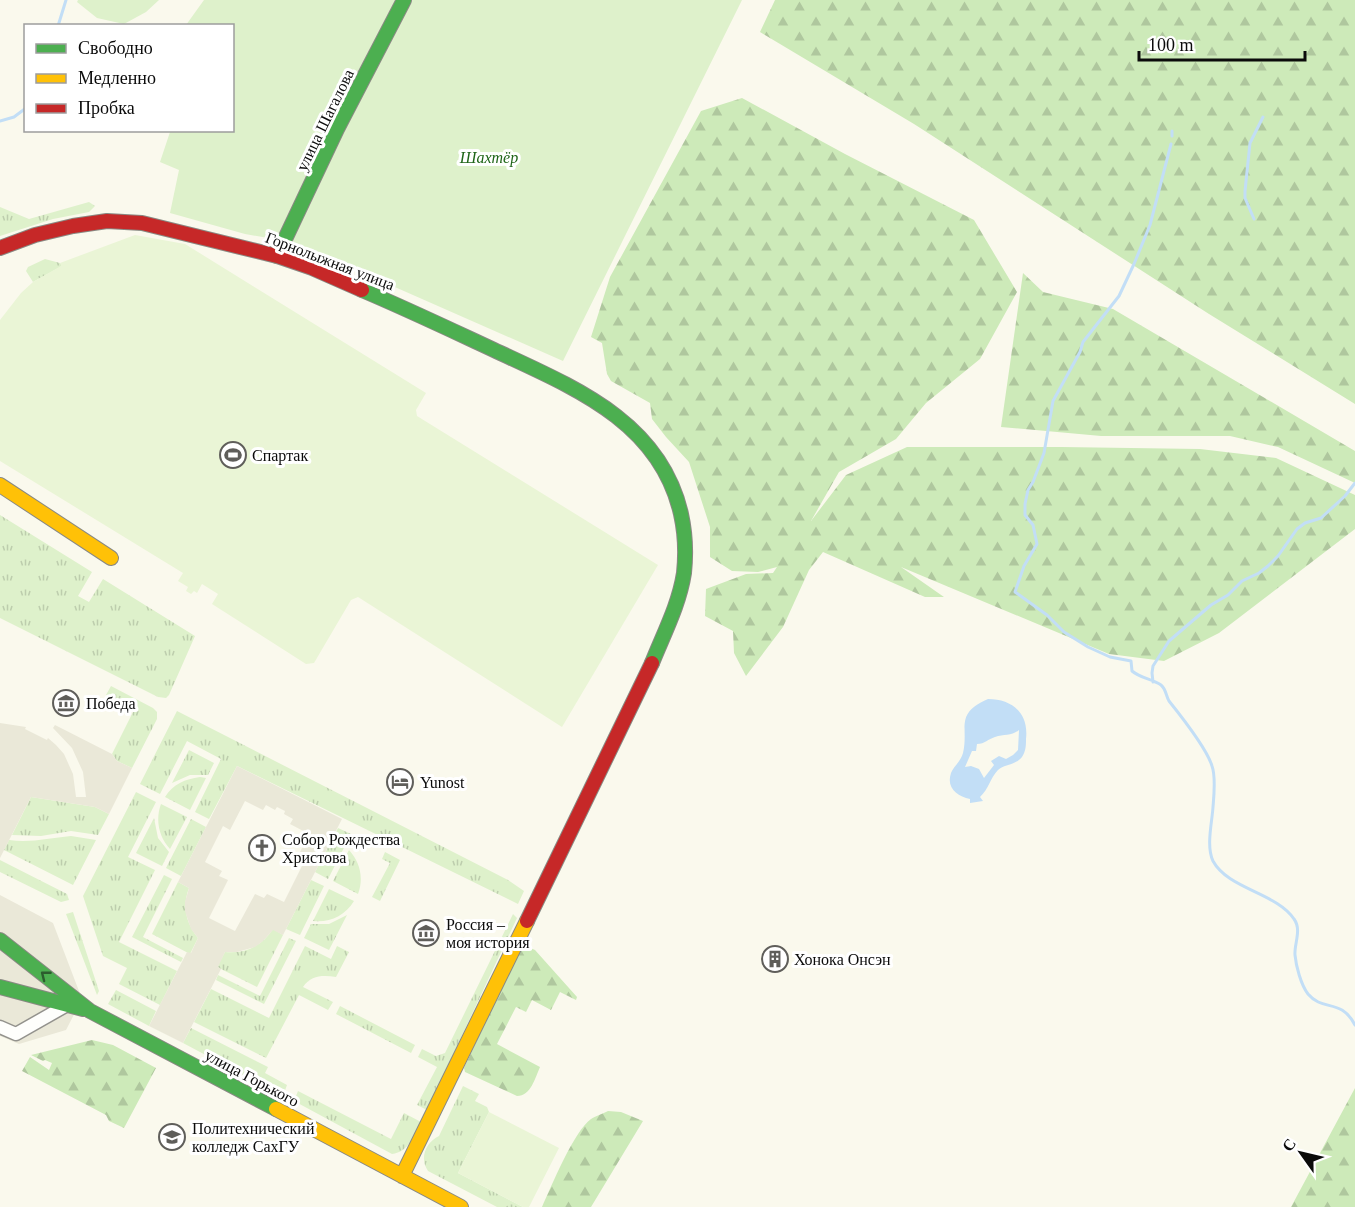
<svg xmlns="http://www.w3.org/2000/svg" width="1355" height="1207" font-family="'Times New Roman',serif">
<defs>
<pattern id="grass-tufts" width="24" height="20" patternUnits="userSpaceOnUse" patternTransform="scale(1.5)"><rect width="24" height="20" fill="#def1cb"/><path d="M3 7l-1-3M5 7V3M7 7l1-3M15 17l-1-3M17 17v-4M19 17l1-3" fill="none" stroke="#bdcdad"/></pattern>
<pattern id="forest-firs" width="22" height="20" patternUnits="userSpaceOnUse" patternTransform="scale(1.5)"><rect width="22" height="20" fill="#cdeab9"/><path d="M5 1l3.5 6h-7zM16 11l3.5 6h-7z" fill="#afc79e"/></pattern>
</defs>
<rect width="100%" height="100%" fill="#faf9ed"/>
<path fill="url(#grass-tufts)" d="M89,202L95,206L89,212L53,219L0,236V207L29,219Z
M45,259L60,263L62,266L33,282L26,271L28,267Z
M0,515L92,572L78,596L89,602L103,579L195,636L169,695L166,698L158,697L0,618Z
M111,686L153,708L157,712V719L132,768L117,761L112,754L134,710L106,695Z
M177,711L508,880L524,891L518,904L237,766L209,819L195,812L221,759L187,741L160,794L140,784Z
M189,750L214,763L208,775H190L172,783Z
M200,777L206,778L190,810L165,797C173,784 185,779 200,777Z
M136,792L156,802L128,857L155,870L119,942L177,971L160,1005L119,984L127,968L103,956L83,896Z
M31,797L95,807L109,814L98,835L71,831L41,836L12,835Z
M161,804L187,817L170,849C159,837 155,820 161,804Z
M154,818L158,838L169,852L162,866L136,853Z
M191,819L206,827L181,876L166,868Z
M338,828L351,834L328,879L315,872Z
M71,836L96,840L73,885L4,850L9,840C31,843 49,838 71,836Z
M349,850C360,862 364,878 358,894L333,881Z
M385,852L400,860L380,901L372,897L390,863L382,859Z
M0,860L67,894L69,900L61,902L0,872Z
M164,875L172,879L143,937L183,958L181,962L132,937Z
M311,880L324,886L300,935L286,929Z
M178,882L189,888C182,906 186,923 198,938L190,954L152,934Z
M329,889L354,901C345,916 329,923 313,921Z
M73,912L99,991L97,995L66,914Z
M513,914L517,918L427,1110L417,1105L437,1067L418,1057L422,1049L436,1056L445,1053Z
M347,915L329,950L304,938L311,924H329Z
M273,929L283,935L257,987L217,967L225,952C245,954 262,946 273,929Z
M289,938L296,941L264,1004L216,980L218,975L260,996Z
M305,946L331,959L337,946L349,952L336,977C323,975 311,975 303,987L333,1002L328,1010L299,995L266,1058L194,1022L211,989L269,1018Z
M116,990L156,1011L149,1026L108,1004Z
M340,1006L415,1045L411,1053L336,1014Z
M191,1028L268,1067L265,1073L287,1085L283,1096L183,1043Z
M463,1086L479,1094L475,1101L487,1107L489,1112L458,1173L523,1207H497L428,1171C419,1158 426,1142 439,1136Z
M298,1091L391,1139L404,1113L421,1122C414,1135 409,1152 392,1154L294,1101Z"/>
<path fill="url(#forest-firs)" d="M775,0H1355V404L1209,314L914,124L760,32Z
M742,98L845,154L974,220L1017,292L980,359L926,403L896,439L839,472L811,521L846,475L907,447H1062L1200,449L1276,458L1355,495V529L1219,633L1164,661L1109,654L901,567L944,597H925L823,552L809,570L783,627L746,676L734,653L733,631L705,616L706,589L746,574L773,573L777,567L758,572L732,571L710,557V527L689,462L666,437L652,419L650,403L611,381L607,374L602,343L591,337L610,277L701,111Z
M1023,273L1043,292L1113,309L1355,451V483L1278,447L1230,436H1101L1001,427Z
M526,946L535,950L577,997L576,1000L560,992L551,1010L532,1000L526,1012L516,1007L497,1044L540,1067C535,1078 531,1096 517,1096L465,1072L464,1068L521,947Z
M92,1040L113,1045L156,1068L124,1128L109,1121L106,1115L22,1071L30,1057L49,1070L52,1063L45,1060L43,1061L31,1055Z
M1355,1088V1207H1291Z
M608,1111L621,1112L643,1121L591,1207H542C551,1187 574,1131 591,1119C595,1116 603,1114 608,1111Z"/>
<path fill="#def1cb" d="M78,0H159L146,12L124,24L97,18L77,2Z
M204,0H742L563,361L279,236L274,239L245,234L170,213L179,170L160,162L170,132L169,131L232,130V26L186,25Z"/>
<path fill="#eaf5d6" d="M135,235L185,244L426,393L416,410L417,416L658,565L562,727L358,597L351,600L314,663L306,664L212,604L218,594L202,584L197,593L194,591L191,594L186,591L188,587L178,581L183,573L0,461V320L21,293L33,282L61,266L60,263Z
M489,1112L559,1148L529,1207H523L458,1173Z"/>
<path fill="#eae8d8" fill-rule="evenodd" d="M0,723L26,727L25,729L47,740L48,738L56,745L64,754L73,774L76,797H86L83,772L72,748L53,728L55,725L112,754L117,761L132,768L109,814L95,807L31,797L0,858Z
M237,766L342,819L283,935L273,930L263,941L255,947L237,952H225L218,967L221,969L183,1043L149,1026L187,952L191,953L198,938L191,929L185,911V902L189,888L178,882ZM245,801L263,810L266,805L275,810L277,807L285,811L284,814L293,819L290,824L309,834L295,862L302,866L284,902L267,894L264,898L255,894L235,931L209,918L228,880L219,876L222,871L205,862L223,826L230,830Z
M0,895L53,923L82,999L66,1030L19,1044L0,1036Z"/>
<path fill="#c2def6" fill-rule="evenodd" d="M988,699C1012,699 1029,713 1026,739C1026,745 1026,751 1022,757C1016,765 1005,764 998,770C990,778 989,789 980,797L983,801L970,803V799C957,796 946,788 951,773C954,766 961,761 963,753C969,727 954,714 988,699ZM1019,730L1018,750L1013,755L1006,759L999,756L991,761L994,765L984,778L979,769L971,766L965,767L972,751H976L977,744C985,744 988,739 995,737C1004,734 1012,736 1019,730Z"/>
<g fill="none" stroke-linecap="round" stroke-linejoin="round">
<path stroke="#c2def6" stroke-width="3" d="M58,26L66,0
M0,121L14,117L26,108
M1172,136V131
M1171,144L1150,225L1134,264L1119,296L1083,342L1080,352L1053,401L1044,453L1033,482L1028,490L1025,504V515L1033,525L1037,544L1024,566L1015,592L1047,615L1064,632L1088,647L1110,657L1131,661L1132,671C1140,678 1152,679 1161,685C1166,689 1166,696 1169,701C1181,716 1207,749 1212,766C1216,777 1214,795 1213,807C1212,823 1206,846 1213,861C1228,889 1277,893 1294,919C1302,930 1294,944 1295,955C1296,966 1301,985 1308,994C1323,1012 1341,998 1355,1025
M1254,219L1245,198V191L1250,143L1263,117
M1153,682L1152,673L1153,666L1169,641L1211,605L1228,595L1242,581L1259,573L1268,566L1278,556L1297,529L1305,523L1321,518L1345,496L1355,483"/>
<defs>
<path id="street" d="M0,1027L16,1034L67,1005"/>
<path id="fast" d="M277,256L337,129L404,0
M362,290C407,309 451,330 494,350C573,387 660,421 681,514C685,532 686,554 684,573C679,605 664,633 652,663
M0,940L90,1011L276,1109
M0,987L83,1009"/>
<path id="slow" d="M0,485L111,558
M276,1109L461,1207
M402,1176L527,921"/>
<path id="jam" d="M0,248L35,235L73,226L107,221L142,223L277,256L312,268L362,290
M527,921L652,663"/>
</defs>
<use href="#street" stroke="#93928d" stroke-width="15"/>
<use href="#fast" stroke="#898983" stroke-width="16"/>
<use href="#slow" stroke="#898983" stroke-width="16"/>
<use href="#jam" stroke="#898983" stroke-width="16"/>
<use href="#street" stroke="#fefefc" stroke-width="12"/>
<use href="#fast" stroke="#4caf50" stroke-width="14"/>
<use href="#slow" stroke="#ffc107" stroke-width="14"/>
<use href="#jam" stroke="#c62828" stroke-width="14"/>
</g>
<defs><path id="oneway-chevron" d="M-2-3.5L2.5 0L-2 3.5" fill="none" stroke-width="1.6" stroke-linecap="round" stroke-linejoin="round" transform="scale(1.5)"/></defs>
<use stroke="#2c5d2e" href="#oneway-chevron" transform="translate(45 975) rotate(-142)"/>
<defs>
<symbol id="stadium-ring" viewBox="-11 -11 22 22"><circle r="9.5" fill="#fff" stroke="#5f5e5a" stroke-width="1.5"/><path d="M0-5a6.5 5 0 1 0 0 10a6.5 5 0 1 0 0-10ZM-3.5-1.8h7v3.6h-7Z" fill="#5f5e5a"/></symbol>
<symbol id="museum-ring" viewBox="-11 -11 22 22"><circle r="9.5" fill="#fff" stroke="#5f5e5a" stroke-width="1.5"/><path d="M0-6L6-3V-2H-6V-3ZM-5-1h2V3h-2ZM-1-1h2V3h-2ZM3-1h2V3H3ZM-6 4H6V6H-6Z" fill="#5f5e5a"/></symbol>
<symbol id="hotel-ring" viewBox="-11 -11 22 22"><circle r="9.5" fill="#fff" stroke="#5f5e5a" stroke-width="1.5"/><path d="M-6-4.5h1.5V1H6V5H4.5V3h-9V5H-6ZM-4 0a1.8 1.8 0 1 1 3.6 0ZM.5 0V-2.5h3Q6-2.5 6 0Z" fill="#5f5e5a"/></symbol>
<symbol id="church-ring" viewBox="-11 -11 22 22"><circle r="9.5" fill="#fff" stroke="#5f5e5a" stroke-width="1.5"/><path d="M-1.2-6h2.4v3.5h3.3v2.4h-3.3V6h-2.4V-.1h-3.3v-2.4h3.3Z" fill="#5f5e5a"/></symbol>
<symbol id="building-ring" viewBox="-11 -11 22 22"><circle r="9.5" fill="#fff" stroke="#5f5e5a" stroke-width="1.5"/><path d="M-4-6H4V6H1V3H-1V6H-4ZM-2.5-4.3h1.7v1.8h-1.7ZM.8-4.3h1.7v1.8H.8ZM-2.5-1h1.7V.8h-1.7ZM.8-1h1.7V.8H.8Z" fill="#5f5e5a"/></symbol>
<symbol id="university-ring" viewBox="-11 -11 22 22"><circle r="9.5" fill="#fff" stroke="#5f5e5a" stroke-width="1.5"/><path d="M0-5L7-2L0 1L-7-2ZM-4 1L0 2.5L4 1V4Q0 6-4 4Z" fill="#5f5e5a"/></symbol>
</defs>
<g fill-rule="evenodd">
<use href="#stadium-ring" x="218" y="440" width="30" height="30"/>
<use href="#museum-ring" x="51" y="688" width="30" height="30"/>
<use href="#hotel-ring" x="385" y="767" width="30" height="30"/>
<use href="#church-ring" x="247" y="833" width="30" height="30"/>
<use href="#museum-ring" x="411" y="918" width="30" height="30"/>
<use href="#building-ring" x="760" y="944" width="30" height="30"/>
<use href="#university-ring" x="157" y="1122" width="30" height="30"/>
</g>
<g text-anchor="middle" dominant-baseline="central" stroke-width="6" stroke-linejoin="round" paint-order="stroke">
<g font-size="16" fill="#0b0b0b" stroke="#fff">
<text transform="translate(325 120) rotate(-64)">улица Шагалова</text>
<text transform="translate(330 261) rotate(21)">Горнолыжная улица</text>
<text transform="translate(252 1078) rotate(28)">улица Горького</text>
</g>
<g font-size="16" font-style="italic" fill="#1f6518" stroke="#fff">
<text x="489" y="157">Шахтёр</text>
</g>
<g font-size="16" fill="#0b0b0b" stroke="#fff" text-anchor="start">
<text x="252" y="455">Спартак</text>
<text x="86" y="703">Победа</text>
<text x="420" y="782">Yunost</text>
<text x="282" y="839">Собор Рождества<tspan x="282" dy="18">Христова</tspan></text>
<text x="446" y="924">Россия –<tspan x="446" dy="18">моя история</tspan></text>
<text x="794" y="959">Хонока Онсэн</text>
<text x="192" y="1128">Политехнический<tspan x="192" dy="18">колледж СахГУ</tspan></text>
</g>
</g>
<rect x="24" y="24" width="210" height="108" fill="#ffffff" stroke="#9d9d9d" stroke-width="1.5"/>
<rect x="36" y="44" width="30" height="9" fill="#4caf50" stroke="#9d9d9d" stroke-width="1.5"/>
<text x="78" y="54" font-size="18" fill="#0b0b0b">Свободно</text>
<rect x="36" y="74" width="30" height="9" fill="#ffc107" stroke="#9d9d9d" stroke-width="1.5"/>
<text x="78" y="84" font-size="18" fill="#0b0b0b">Медленно</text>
<rect x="36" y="104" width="30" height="9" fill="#c62828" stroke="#9d9d9d" stroke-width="1.5"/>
<text x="78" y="114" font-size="18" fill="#0b0b0b">Пробка</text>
<g transform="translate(1301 1153) rotate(304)" stroke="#ffffff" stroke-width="4.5" paint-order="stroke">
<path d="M0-4.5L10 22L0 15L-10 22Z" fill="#0b0b0b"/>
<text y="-9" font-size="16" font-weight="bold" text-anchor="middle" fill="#0b0b0b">С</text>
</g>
<path d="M1139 51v9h166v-9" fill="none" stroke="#0b0b0b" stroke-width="3"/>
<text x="1148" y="51" font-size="18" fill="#0b0b0b" stroke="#ffffff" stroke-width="4.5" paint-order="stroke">100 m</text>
</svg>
